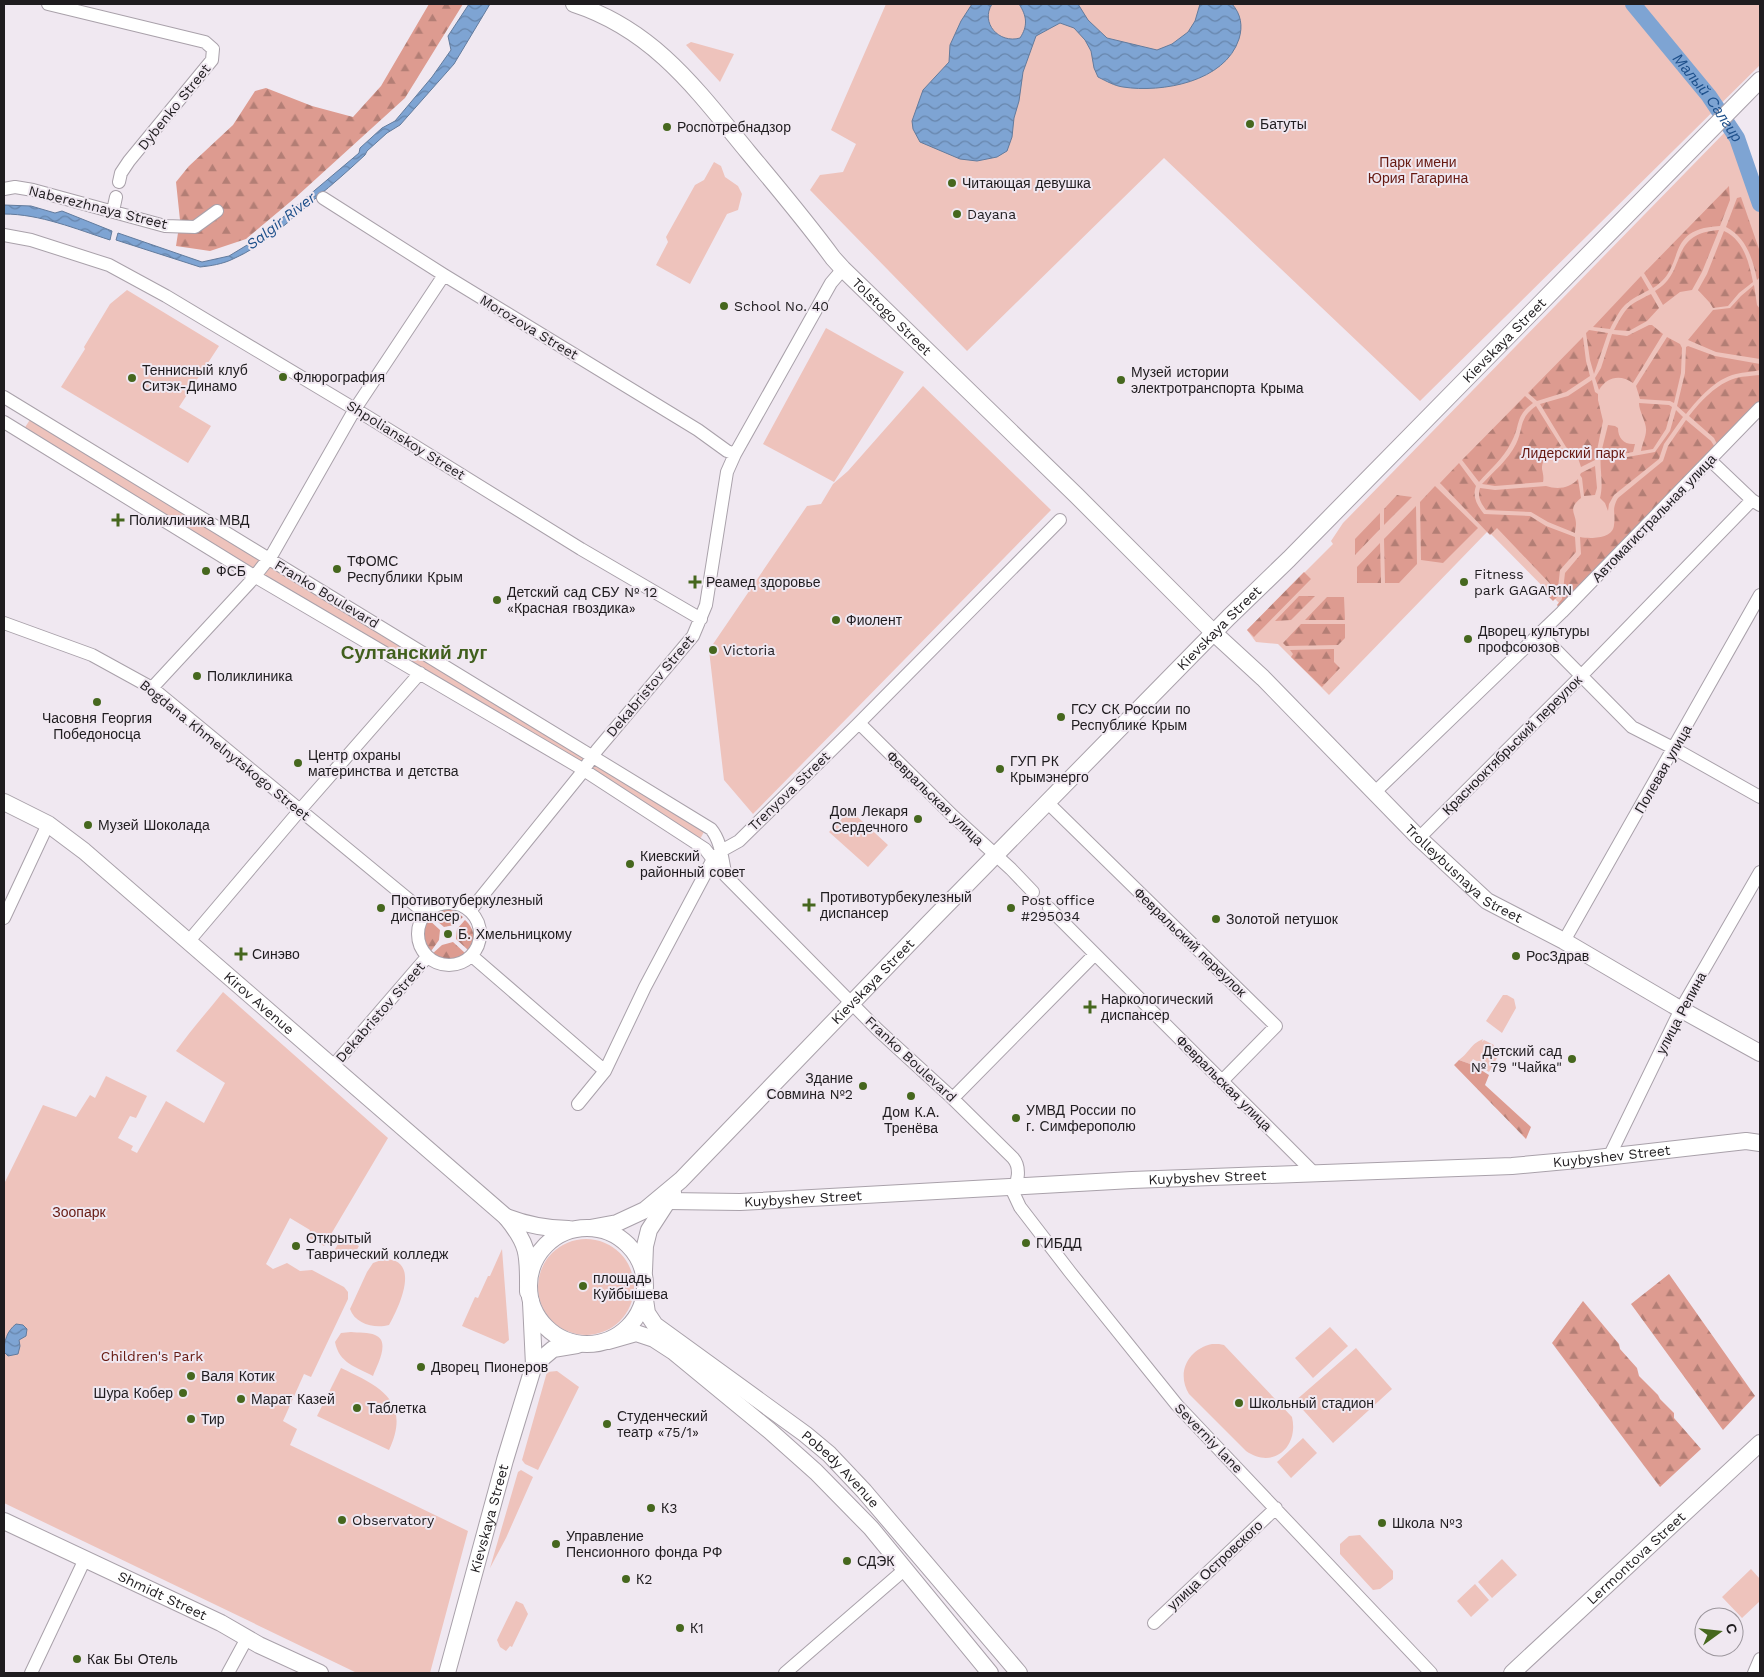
<svg xmlns="http://www.w3.org/2000/svg" width="1764" height="1677" font-family="'Work Sans',sans-serif">
<defs>
<pattern id="forest-firs" width="22" height="20" patternUnits="userSpaceOnUse" patternTransform="scale(1.25)"><rect width="22" height="20" fill="#dd9b90"/><path d="M5 1l3.5 6h-7zM16 11l3.5 6h-7z" fill="#b37e75"/></pattern>
<pattern id="water-waves" width="16" height="10" patternUnits="userSpaceOnUse" patternTransform="scale(1.25)"><rect width="16" height="10" fill="#7ea4d3"/><path d="M0 5q4-4 8 0t8 0" fill="none" stroke="#6785ab"/></pattern>
</defs>
<rect width="100%" height="100%" fill="#f0e8f1"/>
<path fill="#eec3bc" d="M886,4H1760V65L1420,401L1164,158L967,351L810,190L820,175L843,172L856,144L831,130Z
M691,42L734,54L720,82L686,45Z
M1728,129L1736,137L1760,210V402L1562,606L1488,531L1329,695L1278,644L1256,642L1247,630L1333,544L1331,541L1343,523Z
M714,162L721,166L725,177L738,186L742,194L738,210L727,214L690,284L656,265L668,242L666,237L695,185L704,180Z
M127,290L219,346L179,407L211,426L188,463L61,387L85,349L84,347L110,304Z
M826,328L904,372L834,482L763,444Z
M923,386L1051,510L753,814L724,780L709,650L807,506L821,504L833,484L848,471Z
M31,418L264,560L255,571L24,429Z
M269,563L588,758L584,765L259,574Z
M592,761L705,830L699,841L588,768Z
M850,810L888,845L868,867L829,832Z
M223,992L388,1138L324,1246L309,1238L308,1236L310,1230L290,1218L266,1264L273,1269L287,1263L300,1271L312,1270L344,1287L348,1292V1299L311,1377L304,1374L283,1421L297,1429L290,1445L468,1531L430,1673H357L4,1503V1184L43,1105L76,1117L90,1095L95,1098L106,1076L147,1096L136,1118L130,1116L118,1138L133,1146L131,1150L137,1153L166,1101L204,1123L225,1083L176,1051C191,1030 207,1012 223,992Z
M1503,995H1507L1514,999L1516,1008L1502,1033L1486,1021Z
M1483,1039L1482,1042L1484,1040L1494,1045L1490,1054L1497,1058L1489,1072L1482,1068L1483,1065L1473,1059L1470,1064L1459,1060C1471,1051 1469,1045 1483,1039Z
M342,1237L359,1246L351,1260L334,1251Z
M538 1287a48 48 0 1 1 96 0a48 48 0 1 1-96 0Z
M502,1249L509,1340L504,1344L462,1326L475,1297L478,1298L488,1276H490Z
M384,1259C422,1259 399,1307 389,1325C375,1329 355,1324 350,1309L367,1272L373,1263Z
M1330,1327L1348,1346L1313,1378L1295,1358Z
M351,1332C358,1333 369,1332 375,1335C391,1341 377,1365 373,1376C356,1367 339,1363 335,1342L341,1333Z
M1212,1344H1219L1224,1345L1292,1417C1299,1447 1273,1470 1246,1451L1189,1394C1176,1373 1188,1349 1212,1344Z
M1356,1348L1392,1389L1333,1443L1295,1401Z
M341,1368C379,1386 412,1401 389,1450L317,1416Z
M557,1371L579,1387L538,1470L525,1464L522,1460L547,1372Z
M1303,1438L1317,1453L1291,1478L1277,1462Z
M521,1470L533,1477L506,1538L490,1568L518,1472Z
M1360,1535L1393,1571V1579L1380,1589L1373,1590L1340,1554V1544L1349,1536Z
M1502,1559L1517,1575L1492,1598L1478,1582Z
M1751,1569L1760,1579V1601L1742,1618L1722,1597Z
M1475,1584L1489,1600L1471,1617L1457,1601Z
M516,1601L523,1604L528,1614L512,1647L510,1646L506,1651L500,1647L497,1640Z"/>
<path fill="url(#forest-firs)" d="M429,4H463L405,98L296,197L246,239L210,251L176,246L180,220L176,182L189,166L233,125L255,91L266,88L312,106L353,117L381,86Z
M1729,186L1730,200L1720,226C1662,229 1688,267 1653,288L1644,273Z
M1741,197L1760,252V277L1757,280C1753,259 1746,237 1726,227L1737,198Z
M1719,230L1702,272L1692,290L1680,292L1663,305L1655,291C1689,271 1667,234 1719,230Z
M1724,231C1744,240 1749,263 1753,282L1739,293L1728,306L1713,308L1710,303L1698,290L1707,274Z
M1641,276L1649,290C1624,303 1623,304 1610,329L1593,327Z
M1754,285L1757,305L1760,309V359L1716,352L1688,340L1713,310L1730,308L1741,296Z
M1651,294L1659,308L1647,321L1629,331L1614,330C1627,306 1627,306 1651,294Z
M1649,325H1652L1663,334L1633,383C1620,374 1607,377 1599,390L1595,378L1601,368L1612,334L1627,336Z
M1589,330L1608,333L1594,374L1590,360L1586,333Z
M1583,337L1586,361L1590,376L1566,392L1537,401L1528,393Z
M1667,337L1680,344L1682,348L1681,373L1674,403L1670,401L1640,399L1636,386Z
M1688,346L1715,356L1760,364V370C1753,372 1744,372 1736,374C1715,379 1699,398 1686,414L1677,406L1685,373L1686,347Z
M1760,375V403L1718,446L1714,438L1689,416C1701,401 1716,384 1736,378C1744,376 1752,376 1760,375Z
M1592,380L1595,392L1598,394V400L1603,421L1595,460L1581,467L1578,458L1566,447L1540,404L1568,396Z
M1525,396L1533,403C1514,417 1521,426 1511,443C1503,459 1490,469 1479,482L1462,460Z
M1639,403L1669,405L1672,407L1666,429L1653,449L1641,451C1642,445 1646,436 1646,431C1647,423 1639,412 1639,403Z
M1536,406L1561,446C1552,453 1542,456 1542,469C1543,474 1544,477 1543,482L1495,486L1482,484C1494,471 1508,460 1516,444C1524,428 1518,419 1536,406Z
M1676,410L1683,417L1664,444L1659,459L1614,495L1609,504L1608,511L1605,503L1600,498C1604,483 1599,468 1601,453L1622,458L1655,452L1670,431Z
M1686,420L1711,441L1716,449L1559,608L1557,605L1562,599L1565,573L1581,554L1580,537C1591,539 1613,539 1614,525C1616,513 1611,510 1618,498L1663,461L1668,446Z
M1608,425L1615,426L1618,428C1618,438 1624,445 1635,444L1633,452L1622,454L1602,449Z
M1459,463L1476,486C1472,497 1477,505 1484,514L1530,516L1546,526L1575,537L1576,552L1560,570L1557,597L1553,601L1549,597L1556,590L1497,528L1490,535L1440,483Z
M1595,466L1597,488L1595,495L1584,496L1582,478L1580,475L1581,473Z
M1578,479L1581,498C1567,509 1576,513 1576,524C1576,527 1575,530 1575,533L1548,522L1531,512L1486,510C1481,503 1477,497 1480,488L1495,490L1546,486C1558,490 1570,488 1578,479Z
M1435,486L1478,528L1443,563L1421,560L1420,502Z
M1397,495L1412,497L1384,525V509Z
M1416,506L1417,564L1399,583H1385L1384,539Z
M1380,513V529L1355,555V539Z
M1380,543L1381,583H1357V567Z
M1304,572L1311,579L1254,637L1247,630Z
M1299,596H1315L1291,620L1275,621Z
M1327,597H1344L1345,620H1305Z
M1301,624H1345V638L1338,645L1286,646L1283,643Z
M1334,649V662L1340,668L1322,687L1291,657L1293,654L1290,650Z
M447,909L455,911L463,917L454,925L444,927L431,916L439,910Z
M428,919L440,930L439,940L429,954C423,942 418,930 428,919Z
M465,920C474,928 478,941 468,950L456,939L457,929Z
M453,942L465,953C456,964 442,960 431,955L442,945Z
M1459,1060L1473,1065L1489,1075L1485,1085L1531,1127L1526,1139L1454,1065Z
M1669,1274L1755,1396L1723,1430L1631,1304Z
M1583,1301L1619,1344L1620,1349L1637,1368L1639,1376L1658,1395L1660,1399L1674,1413V1418L1701,1449L1660,1487L1552,1343Z"/>
<path fill="url(#water-waves)" stroke="#627b9d" d="M469,4H490L454,64L400,125L387,133L367,151L365,155C349,170 333,184 316,198C292,219 263,246 233,259C223,264 210,266 200,267L116,240L118,233L202,262L229,256L257,239L359,153L360,148L382,128L395,121L432,77L451,50L448,36Z
M972,4H992C980,23 999,44 1020,38C1028,26 1027,16 1019,4H1078L1088,20L1107,38L1157,50L1172,44L1188,32L1195,21L1200,4H1232C1241,14 1243,26 1239,39C1225,82 1162,93 1123,87C1115,86 1106,81 1098,77L1094,68L1091,51L1085,40L1074,28L1060,23L1036,36L1023,72L1019,101L1014,118L1012,137L1007,151L997,157L977,161L960,159L920,142L913,129L912,121L923,90L949,62L950,45L961,21Z
M4,205L31,206L55,213L62,211L112,231L110,240C76,229 40,214 4,214Z
M16,1324L23,1325L27,1329L26,1336L19,1340L20,1346L18,1354L8,1356L4,1352C4,1341 7,1331 16,1324Z"/>
<g fill="none" stroke-linecap="round" stroke-linejoin="round">
<path stroke="#7ea4d3" stroke-width="16" id="s1" d="M1633,4L1709,96L1737,138L1760,204"/>
<defs>
<path id="minor" d="M48,4L205,42L213,49L212,60L129,161L121,173L119,182
M4,189L15,187L33,190L165,226L195,227L217,211
M323,198L444,275L698,430L727,451L735,454
M113,211L116,197
M4,235L31,240L109,265L166,296L368,417L581,549L701,619
M4,397L711,829C721,841 722,858 725,872
M4,422L254,576L579,767L705,849L725,875L878,1030L949,1095L1013,1158C1021,1167 1018,1182 1013,1192L1020,1207L1070,1272L1177,1405L1431,1673
M1711,461L1752,500L1760,505
M4,623L92,655L152,688L425,913
M1540,634L1632,727L1675,749L1760,797
M152,688L251,581L273,553L355,409L444,275
M859,723L953,816L1011,869L1033,892
M1375,792L1562,612L1760,408
M1048,803L1276,1026L1222,1081
M1419,838L1581,676L1752,500
M418 934a31 31 0 1 1 62 0a31 31 0 1 1-62 0Z
M1049,908L1315,1174
M470,911L580,775L597,750L693,636L706,605L727,472L735,454L831,283L843,269
M4,918L48,824
M1564,941L1760,595
M188,942L300,810L420,673
M472,956L605,1071
M333,1066L427,957
M953,1098L1095,954
M578,1104L605,1071L645,987L713,859L721,851L739,841L859,723L1060,520
M1609,1157L1681,1009L1760,872
M1154,1623L1276,1508
M31,1673L85,1559
M228,1673L247,1638
M785,1673L904,1570
M1754,1673L1760,1659"/>
<g id="major">
<path id="s2" d="M574,4C654,30 697,90 748,152C777,187 806,221 833,258L843,269L1076,495L1214,633L1263,678L1419,838L1487,901L1564,941L1673,1005L1760,1053"/>
<path id="s3" d="M4,802L48,824L84,851L506,1217C530,1246 528,1256 528,1292"/>
<path id="s4" d="M668,1201L740,1202L1132,1180L1512,1166L1588,1159L1746,1141L1760,1143"/>
<path d="M506,1217C527,1225 547,1229 569,1229"/>
<path id="s5" d="M590,1228L617,1223L645,1210L681,1180L927,925L1229,617L1289,559L1760,80"/>
<circle cx="587" cy="1286" r="58"/>
<path d="M644,1271L645,1246L649,1230L673,1193"/>
<path id="s6" d="M644,1293L647,1313L655,1325L805,1434L829,1454L864,1491L1019,1673"/>
<path d="M608,1341L636,1333L654,1339L674,1352L770,1431L816,1472L871,1528L990,1673"/>
<path d="M534,1365L553,1349L577,1345"/>
<path id="s7" d="M4,1521L221,1623L259,1645L320,1673"/>
<path id="s8" d="M447,1673L505,1460L534,1365L531,1302"/>
<path id="s9" d="M1512,1673L1760,1443"/>
</g>
</defs>
<use href="#minor" stroke="#a9a1aa" stroke-width="14"/>
<use href="#major" stroke="#a9a1aa" stroke-width="18"/>
<use href="#minor" stroke="#fff" stroke-width="12"/>
<use href="#major" stroke="#fff" stroke-width="16"/>
</g>
<g fill="#46671e" stroke="#f0e8f1" stroke-width="2">
<circle cx="1250" cy="124" r="5"/>
<circle cx="667" cy="127" r="5"/>
<circle cx="952" cy="183" r="5"/>
<circle cx="957" cy="214" r="5"/>
<circle cx="724" cy="306" r="5"/>
<circle cx="283" cy="377" r="5"/>
<circle cx="132" cy="378" r="5"/>
<circle cx="1121" cy="380" r="5"/>
<path d="M115.5 512.5h5v5h5v5h-5v5h-5v-5h-5v-5h5z"/>
<circle cx="337" cy="569" r="5"/>
<circle cx="206" cy="571" r="5"/>
<path d="M692.5 574.5h5v5h5v5h-5v5h-5v-5h-5v-5h5z"/>
<circle cx="1464" cy="582" r="5"/>
<circle cx="497" cy="600" r="5"/>
<circle cx="836" cy="620" r="5"/>
<circle cx="1468" cy="639" r="5"/>
<circle cx="713" cy="650" r="5"/>
<circle cx="197" cy="676" r="5"/>
<circle cx="97" cy="702" r="5"/>
<circle cx="1061" cy="717" r="5"/>
<circle cx="298" cy="763" r="5"/>
<circle cx="1000" cy="769" r="5"/>
<circle cx="918" cy="819" r="5"/>
<circle cx="88" cy="825" r="5"/>
<circle cx="630" cy="864" r="5"/>
<path d="M806.5 897.5h5v5h5v5h-5v5h-5v-5h-5v-5h5z"/>
<circle cx="381" cy="908" r="5"/>
<circle cx="1011" cy="908" r="5"/>
<circle cx="1216" cy="919" r="5"/>
<circle cx="448" cy="934" r="5"/>
<path d="M238.5 946.5h5v5h5v5h-5v5h-5v-5h-5v-5h5z"/>
<circle cx="1516" cy="956" r="5"/>
<path d="M1087.5 999.5h5v5h5v5h-5v5h-5v-5h-5v-5h5z"/>
<circle cx="1572" cy="1059" r="5"/>
<circle cx="863" cy="1086" r="5"/>
<circle cx="911" cy="1096" r="5"/>
<circle cx="1016" cy="1118" r="5"/>
<circle cx="1026" cy="1243" r="5"/>
<circle cx="296" cy="1246" r="5"/>
<circle cx="583" cy="1286" r="5"/>
<circle cx="421" cy="1367" r="5"/>
<circle cx="191" cy="1376" r="5"/>
<circle cx="183" cy="1393" r="5"/>
<circle cx="241" cy="1399" r="5"/>
<circle cx="1239" cy="1403" r="5"/>
<circle cx="357" cy="1408" r="5"/>
<circle cx="191" cy="1419" r="5"/>
<circle cx="607" cy="1424" r="5"/>
<circle cx="651" cy="1508" r="5"/>
<circle cx="342" cy="1520" r="5"/>
<circle cx="1382" cy="1523" r="5"/>
<circle cx="556" cy="1544" r="5"/>
<circle cx="847" cy="1561" r="5"/>
<circle cx="626" cy="1579" r="5"/>
<circle cx="680" cy="1628" r="5"/>
<circle cx="77" cy="1659" r="5"/>
</g>
<g text-anchor="middle" dominant-baseline="central" stroke-width="4" stroke-linejoin="round" paint-order="stroke">
<g font-size="14" fill="#1f1c1f" stroke="#f0e8f1">
<text transform="translate(174 107) rotate(-51)">Dybenko Street</text>
<text transform="translate(98 207) rotate(14)">Naberezhnaya Street</text>
<text stroke="none"><textPath href="#s2" startOffset="451">Tolstogo Street</textPath></text>
<text transform="translate(529 327) rotate(31)">Morozova Street</text>
<text stroke="none"><textPath href="#s5" startOffset="1281">Kievskaya Street</textPath></text>
<text transform="translate(406 440) rotate(32)">Shpolianskoy Street</text>
<text transform="translate(1654 518) rotate(-46)">Автомагистральная улица</text>
<text transform="translate(327 594) rotate(31)">Franko Boulevard</text>
<text stroke="none"><textPath href="#s5" startOffset="876">Kievskaya Street</textPath></text>
<text transform="translate(650 686) rotate(-50)">Dekabristov Street</text>
<text transform="translate(1512 745) rotate(-45)">Краснооктябрьский переулок</text>
<text transform="translate(225 750) rotate(39)">Bogdana Khmelnytskogo Street</text>
<text transform="translate(1663 769) rotate(-60)">Полевая улица</text>
<text transform="translate(789 791) rotate(-44)">Trenyova Street</text>
<text transform="translate(935 798) rotate(44)">Февральская улица</text>
<text stroke="none"><textPath href="#s2" startOffset="1250">Trolleybusnaya Street</textPath></text>
<text transform="translate(1190 942) rotate(44)">Февральский переулок</text>
<text stroke="none"><textPath href="#s5" startOffset="381">Kievskaya Street</textPath></text>
<text stroke="none"><textPath href="#s3" startOffset="326">Kirov Avenue</textPath></text>
<text transform="translate(380 1012) rotate(-49)">Dekabristov Street</text>
<text transform="translate(1681 1013) rotate(-62)">улица Репина</text>
<text transform="translate(911 1059) rotate(43)">Franko Boulevard</text>
<text transform="translate(1224 1083) rotate(45)">Февральская улица</text>
<text stroke="none"><textPath href="#s4" startOffset="945">Kuybyshev Street</textPath></text>
<text stroke="none"><textPath href="#s4" startOffset="540">Kuybyshev Street</textPath></text>
<text stroke="none"><textPath href="#s4" startOffset="135">Kuybyshev Street</textPath></text>
<text transform="translate(1209 1438) rotate(46)">Severniy lane</text>
<text stroke="none"><textPath href="#s6" startOffset="270">Pobedy Avenue</textPath></text>
<text stroke="none"><textPath href="#s8" startOffset="160">Kievskaya Street</textPath></text>
<text stroke="none"><textPath href="#s9" startOffset="169">Lermontova Street</textPath></text>
<text transform="translate(1215 1565) rotate(-43)">улица Островского</text>
<text stroke="none"><textPath href="#s7" startOffset="175">Shmidt Street</textPath></text>
</g>
<g font-size="14" fill="#1f1c1f" stroke="#f0e8f1" text-anchor="start">
<text x="1260" y="124">Батуты</text>
<text x="677" y="127">Роспотребнадзор</text>
<text x="962" y="183">Читающая девушка</text>
<text x="967" y="214">Dayana</text>
<text x="734" y="306">School No. 40</text>
<text x="142" y="370">Теннисный клуб<tspan x="142" dy="16">Ситэк-Динамо</tspan></text>
<text x="1131" y="372">Музей истории<tspan x="1131" dy="16">электротранспорта Крыма</tspan></text>
<text x="293" y="377">Флюрография</text>
<text x="129" y="520">Поликлиника МВД</text>
<text x="347" y="561">ТФОМС<tspan x="347" dy="16">Республики Крым</tspan></text>
<text x="216" y="571">ФСБ</text>
<text x="1474" y="574">Fitness<tspan x="1474" dy="16">park GAGAR1N</tspan></text>
<text x="706" y="582">Реамед здоровье</text>
<text x="507" y="592">Детский сад СБУ № 12<tspan x="507" dy="16">«Красная гвоздика»</tspan></text>
<text x="846" y="620">Фиолент</text>
<text x="1478" y="631">Дворец культуры<tspan x="1478" dy="16">профсоюзов</tspan></text>
<text x="723" y="650">Victoria</text>
<text x="207" y="676">Поликлиника</text>
<text x="1071" y="709">ГСУ СК России по<tspan x="1071" dy="16">Республике Крым</tspan></text>
<text x="97" y="718" text-anchor="middle">Часовня Георгия<tspan x="97" dy="16">Победоносца</tspan></text>
<text x="308" y="755">Центр охраны<tspan x="308" dy="16">материнства и детства</tspan></text>
<text x="1010" y="761">ГУП РК<tspan x="1010" dy="16">Крымэнерго</tspan></text>
<text x="908" y="811" text-anchor="end">Дом Лекаря<tspan x="908" dy="16">Сердечного</tspan></text>
<text x="98" y="825">Музей Шоколада</text>
<text x="640" y="856">Киевский<tspan x="640" dy="16">районный совет</tspan></text>
<text x="820" y="897">Противотурбекулезный<tspan x="820" dy="16">диспансер</tspan></text>
<text x="391" y="900">Противотуберкулезный<tspan x="391" dy="16">диспансер</tspan></text>
<text x="1021" y="900">Post office<tspan x="1021" dy="16">#295034</tspan></text>
<text x="1226" y="919">Золотой петушок</text>
<text x="458" y="934">Б. Хмельницкому</text>
<text x="252" y="954">Синэво</text>
<text x="1526" y="956">РосЗдрав</text>
<text x="1101" y="999">Наркологический<tspan x="1101" dy="16">диспансер</tspan></text>
<text x="1562" y="1051" text-anchor="end">Детский сад<tspan x="1562" dy="16">№ 79 "Чайка"</tspan></text>
<text x="853" y="1078" text-anchor="end">Здание<tspan x="853" dy="16">Совмина №2</tspan></text>
<text x="1026" y="1110">УМВД России по<tspan x="1026" dy="16">г. Симферополю</tspan></text>
<text x="911" y="1112" text-anchor="middle">Дом К.А.<tspan x="911" dy="16">Тренёва</tspan></text>
<text x="306" y="1238">Открытый<tspan x="306" dy="16">Таврический колледж</tspan></text>
<text x="1036" y="1243">ГИБДД</text>
<text x="593" y="1278">площадь<tspan x="593" dy="16">Куйбышева</tspan></text>
<text x="431" y="1367">Дворец Пионеров</text>
<text x="201" y="1376">Валя Котик</text>
<text x="173" y="1393" text-anchor="end">Шура Кобер</text>
<text x="251" y="1399">Марат Казей</text>
<text x="1249" y="1403">Школьный стадион</text>
<text x="367" y="1408">Таблетка</text>
<text x="617" y="1416">Студенческий<tspan x="617" dy="16">театр «75/1»</tspan></text>
<text x="201" y="1419">Тир</text>
<text x="661" y="1508">К3</text>
<text x="352" y="1520">Observatory</text>
<text x="1392" y="1523">Школа №3</text>
<text x="566" y="1536">Управление<tspan x="566" dy="16">Пенсионного фонда РФ</tspan></text>
<text x="857" y="1561">СДЭК</text>
<text x="636" y="1579">К2</text>
<text x="690" y="1628">К1</text>
<text x="87" y="1659">Как Бы Отель</text>
</g>
<g font-size="14" fill="#661911" stroke="#f0e8f1">
<text x="1418" y="162">Парк имени<tspan x="1418" dy="16">Юрия Гагарина</tspan></text>
<text x="1573" y="453">Лидерский парк</text>
<text x="79" y="1212">Зоопарк</text>
<text x="152" y="1356">Children's Park</text>
</g>
<g font-size="15" font-style="italic" fill="#1e508b" stroke="#f0e8f1">
<text stroke="none"><textPath href="#s1" startOffset="120">Малый Салгир</textPath></text>
<text transform="translate(281 221) rotate(-38)">Salgir River</text>
</g>
<g font-size="19" font-weight="bold" fill="#415f1d" stroke="#f0e8f1">
<text x="414" y="652">Султанский луг</text>
</g>
</g>
<rect width="1764" height="1677" fill="none" stroke="#1f1c1f" stroke-width="10"/>
<g transform="translate(1719 1632) rotate(75)"><circle r="24" fill="#f0e8f1" stroke="#9c969d"/>
<path d="M0-4L9 19L0 12L-9 19Z" fill="#46671e"/>
<text y="-8" font-size="14" font-weight="bold" text-anchor="middle" fill="#1f1c1f">С</text>
</g>
</svg>
